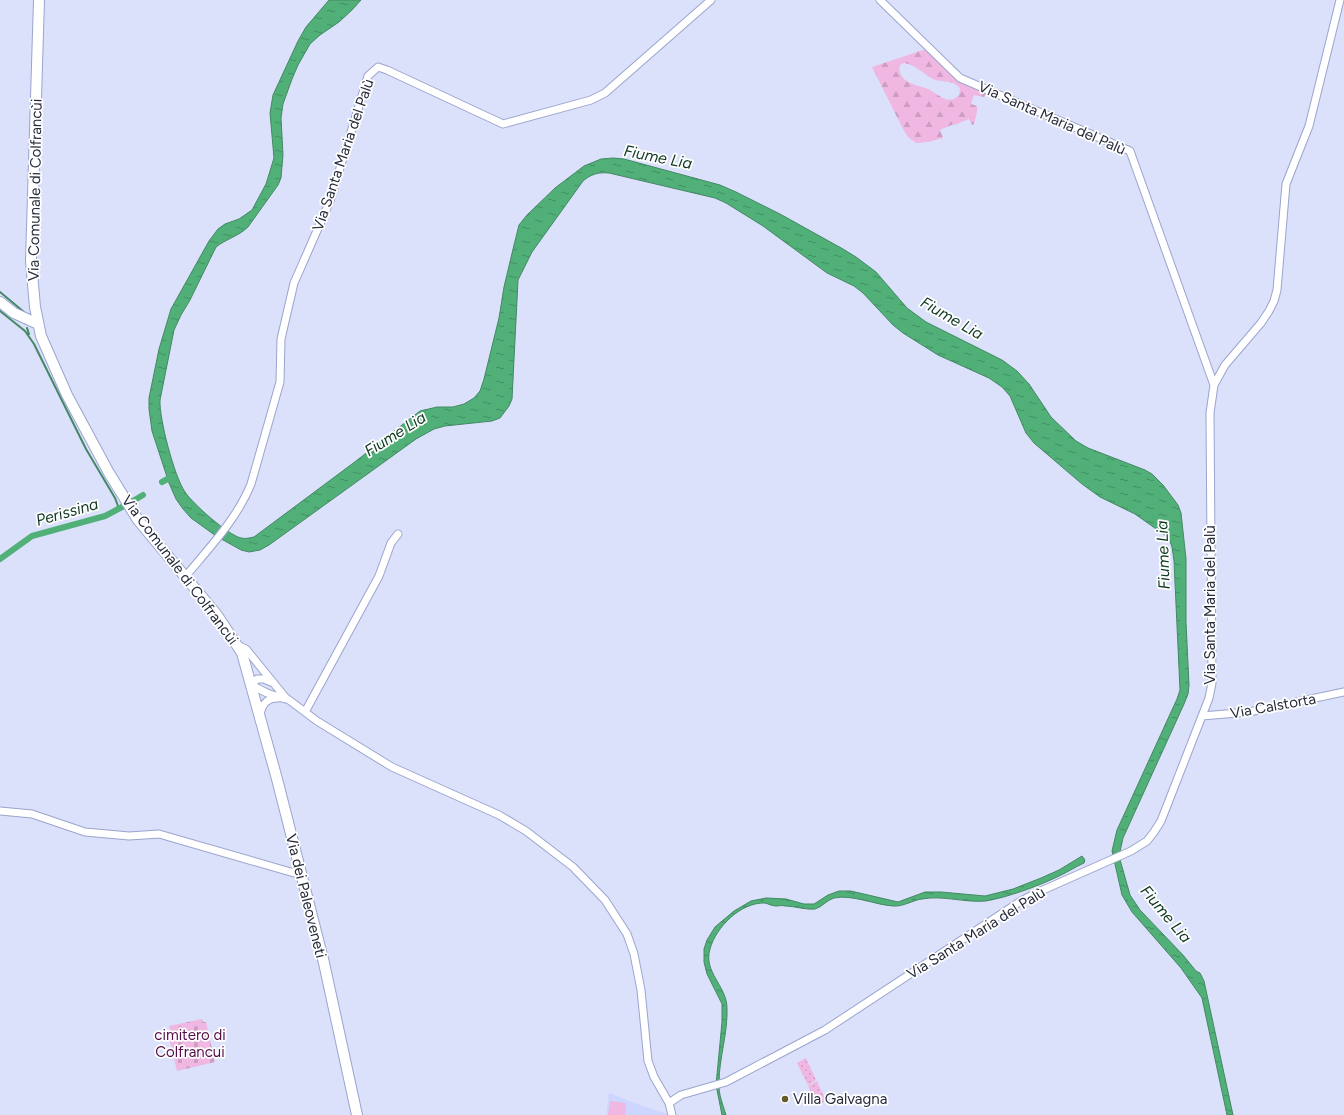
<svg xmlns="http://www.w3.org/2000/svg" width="1344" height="1115" font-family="Figtree,sans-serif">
<defs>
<pattern id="grass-dots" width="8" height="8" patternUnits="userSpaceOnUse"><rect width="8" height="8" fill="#efb7e1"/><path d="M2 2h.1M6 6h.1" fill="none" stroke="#cd9ec2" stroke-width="1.8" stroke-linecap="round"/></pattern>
<pattern id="forest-firs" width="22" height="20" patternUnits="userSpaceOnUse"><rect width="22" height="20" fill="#efb7e1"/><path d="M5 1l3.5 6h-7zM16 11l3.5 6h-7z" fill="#cd9ec2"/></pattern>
<pattern id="cemetery-stones" width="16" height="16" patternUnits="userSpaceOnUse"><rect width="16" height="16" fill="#efb7e1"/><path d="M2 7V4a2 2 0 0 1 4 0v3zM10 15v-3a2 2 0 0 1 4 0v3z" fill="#cd9ec2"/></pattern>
<pattern id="water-ripples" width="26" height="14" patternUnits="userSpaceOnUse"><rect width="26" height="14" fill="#50b078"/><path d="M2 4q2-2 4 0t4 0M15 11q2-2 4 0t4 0" fill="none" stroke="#428f63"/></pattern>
</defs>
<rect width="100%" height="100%" fill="#dbe1fb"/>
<path fill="#cdd6fe" d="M609,1093L637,1104L667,1114V1115H606Z"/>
<path fill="url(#grass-dots)" d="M806,1058L816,1080L808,1085L797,1063Z
M817,1081L826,1101L818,1105L808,1086Z"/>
<path fill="url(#forest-firs)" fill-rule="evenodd" d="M929,48L941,62L987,91L984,97L974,95L971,104L977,106V112L974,124L972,125L969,119L954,125V124L940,130L943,138L928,142L916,143L908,137L903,129L872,67ZM904,63C916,65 922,73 933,79C942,83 952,79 960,88L959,95C948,107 938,93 928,89C917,85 896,82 900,65Z"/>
<path fill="url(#cemetery-stones)" d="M202,1019L203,1022H206L215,1062L177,1071L168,1034L171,1033L169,1026Z"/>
<path fill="#efb7e1" d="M610,1101L626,1103L625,1115H608Z"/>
<path fill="url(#water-ripples)" stroke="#448865" d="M329,0H361L352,10L339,22L320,35L310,44L298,65L292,79L283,104L281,118L283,155L281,178L278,185L248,227C239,236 226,239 216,247L190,300L181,315L174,330L160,400C159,418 174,476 185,492C193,504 228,535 241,538C246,539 249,538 254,537L356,461L420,411L437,407H453L464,404L474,398L480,391L484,379L499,318L504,287L514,245L519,225L527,215L555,188L584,166L601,159L613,158L624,159L720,185L736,192L780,214L843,249L856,257L876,272L907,308L926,322L1002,360L1017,371L1029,384L1051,417L1076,441L1088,448L1145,470L1152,474L1163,485L1178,505L1181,513L1186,559V622L1189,685L1188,694L1184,704L1123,838L1119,856L1130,895L1140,910L1183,955L1196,971L1200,973L1204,981L1233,1115H1227L1202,998L1181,968L1132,912L1122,895L1112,851L1117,830L1177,699L1180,690L1174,561L1172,547L1170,541L1166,536L1135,514L1100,497L1082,484L1034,443L1026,433L1010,396L1002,387L989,378L938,355L903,333L893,325L863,293L854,286L827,273L763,226L726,203L715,198L609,173C599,172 591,174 583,181L532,252L518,280L512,399L509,406L500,418L492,421L445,426L434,429L416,439L269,545L260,550L249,552L241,550L216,536L191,518L183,509L176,499L169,483L152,431L149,409V398L159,349L171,309L209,241L218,229L225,224L239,219L252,210L266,184L274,158L270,113L273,95L298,41L306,27Z
M1082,856L1085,860L1084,863C1075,867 1066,873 1057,877C1036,887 1008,897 986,901C964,903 944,895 922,899C913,900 903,907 893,906C876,905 851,894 834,898C827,900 822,907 815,909C806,910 794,906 785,906C782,905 779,906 776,906C772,906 769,904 765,903C741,902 716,927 710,949C703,972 727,986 727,1008C728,1033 719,1058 719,1083C718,1093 723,1105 726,1115H722L716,1085L722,1022V1004L707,974L704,962V949L707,940L715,927L734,911L751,901L766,898L786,899L804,904H814L828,895L839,891H851L898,902L925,892H941L985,896L1013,889L1041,878L1059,870Z"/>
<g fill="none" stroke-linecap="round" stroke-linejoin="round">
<path stroke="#448865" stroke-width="2" d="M0,292L24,312
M0,311L25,331L34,344L86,449L115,498L118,506L115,511
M27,328L29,334"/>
<path stroke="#50b078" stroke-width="6" d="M162,482L173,476
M133,501L143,495
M0,559L32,536L105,516L122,507"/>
<defs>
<path id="street" d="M880,0L960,78L1130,151L1214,385
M185,577C209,548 237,519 251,484L280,382L281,339L294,283L330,201L368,76L378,67L387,70L503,124L591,100L605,93L711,0
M237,645L246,649L285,697L317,721L392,767L499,815L526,831L573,867L605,900L627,934L634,954L641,990L648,1061L654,1077L669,1103L672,1115
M271,682L264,679H257L251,685L267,693L285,699
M305,712L379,576L391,543L398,534
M260,715C262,704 267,698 278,698
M1202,716L1249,712L1344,692
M0,811L32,814L85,832L129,836L159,834L301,875
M669,1103L681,1095L726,1082L825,1030L1021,901L1034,894L1131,851L1147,841L1154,832L1161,821L1202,716L1209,698L1212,683L1210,413L1214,385L1225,365L1261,323L1269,311L1274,301L1277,290L1286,184L1309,126L1340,0"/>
<path id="secondary" d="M39,0L31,261L35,307L41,336L67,395L109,473L138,520L217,615L242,653L277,779L324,963L357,1115
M0,302L14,313L38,324"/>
</defs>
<use href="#street" stroke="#9ba4cd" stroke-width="9"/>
<use href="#secondary" stroke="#9ba4cd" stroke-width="12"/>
<use href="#street" stroke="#fff" stroke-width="7"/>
<use href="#secondary" stroke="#fff" stroke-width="10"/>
</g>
<circle fill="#665a27" stroke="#fff" stroke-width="1.5" cx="785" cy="1099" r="4"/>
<g text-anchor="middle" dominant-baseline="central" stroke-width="3.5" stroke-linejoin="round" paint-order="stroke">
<g font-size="15" fill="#272a3a" stroke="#fff">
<text transform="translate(1052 118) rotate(24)">Via Santa Maria del Palù</text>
<text transform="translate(343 155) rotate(-71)">Via Santa Maria del Palù</text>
<text transform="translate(35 190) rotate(-89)">Via Comunale di Colfrancùi</text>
<text transform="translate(180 570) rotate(53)">Via Comunale di Colfrancùi</text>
<text transform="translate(1210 605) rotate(-90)">Via Santa Maria del Palù</text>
<text transform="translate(1273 706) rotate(-10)">Via Calstorta</text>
<text transform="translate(306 896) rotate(76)">Via dei Paleoveneti</text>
<text transform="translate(976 933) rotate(-32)">Via Santa Maria del Palù</text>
</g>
<g font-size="15" fill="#530d48" stroke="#fff">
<text x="190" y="1035">cimitero di<tspan x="190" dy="17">Colfrancui</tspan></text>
</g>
<g font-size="15" fill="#272a3a" stroke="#fff" text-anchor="start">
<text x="793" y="1099">Villa Galvagna</text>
</g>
<g font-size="16" font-style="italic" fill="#103922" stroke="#fff">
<text transform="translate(658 157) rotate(11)">Fiume Lia</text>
<text transform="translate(952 318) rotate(30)">Fiume Lia</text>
<text transform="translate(395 434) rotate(-32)">Fiume Lia</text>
<text transform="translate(67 512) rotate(-16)">Perissina</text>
<text transform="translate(1163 555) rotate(-92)">Fiume Lia</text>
<text transform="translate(1166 914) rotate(50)">Fiume Lia</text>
</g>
</g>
</svg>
